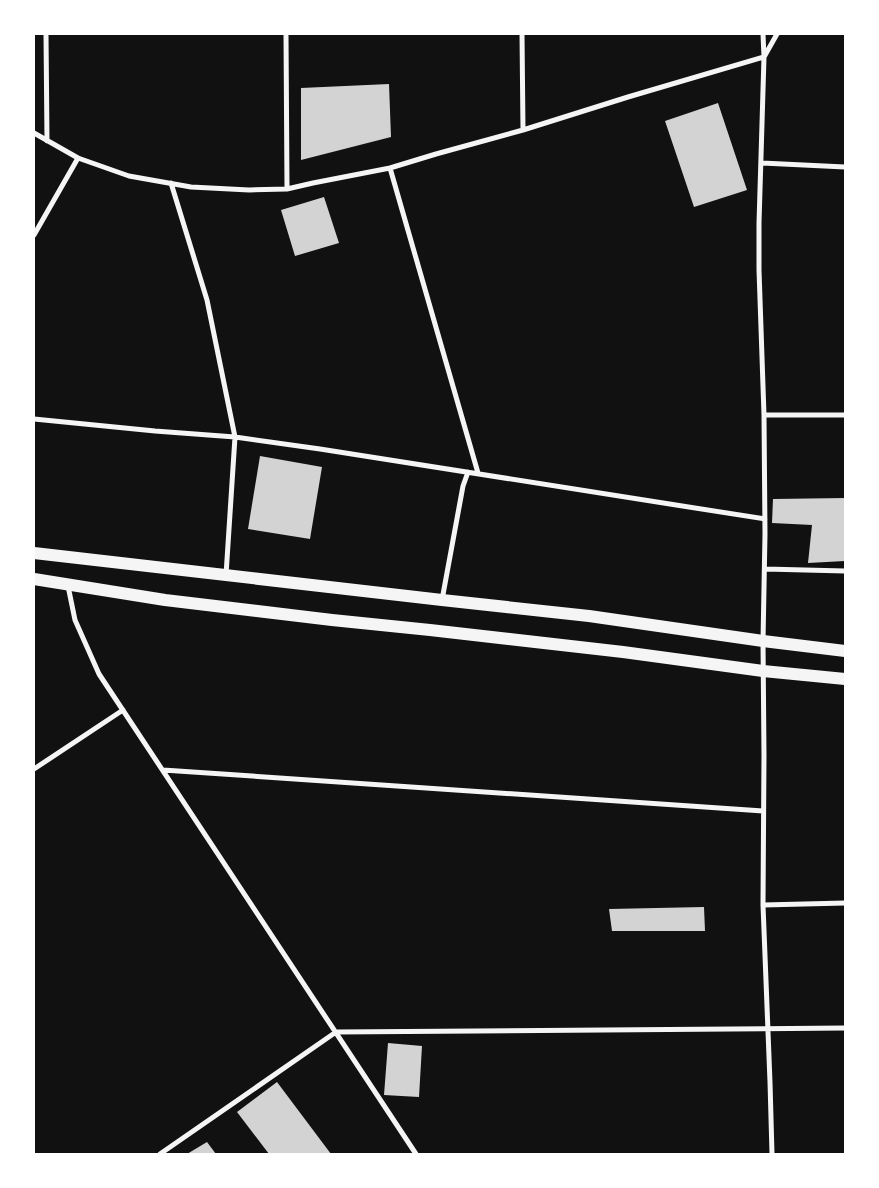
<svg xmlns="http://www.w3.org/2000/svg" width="879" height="1188" font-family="'Roboto Serif',serif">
<rect width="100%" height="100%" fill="#111"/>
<path fill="#d3d3d3" d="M389,84L391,137L301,160V88Z
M718,103L747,190L694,207L665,121Z
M324,197L339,243L295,256L281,210Z
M260,456L322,467L310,539L248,529Z
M845,498V561L808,563L812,525L772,523L773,499Z
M704,907L705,931H612L609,909Z
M388,1043L422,1046L419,1097L384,1095Z
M277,1082L331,1154H269L237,1112Z
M207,1142L216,1154H187Z"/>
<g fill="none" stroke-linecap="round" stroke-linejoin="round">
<path stroke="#f5f5f5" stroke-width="5" d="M46,34L47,141
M286,34L287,189
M522,34L523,130
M763,34L764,57L759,223V270L764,415L765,534L763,641L764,756L763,905L770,1082L772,1154
M764,57L777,34
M34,133L78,158L129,176L191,187L249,190L287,189L313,183L390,168L436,154L523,130L628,97L764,57
M761,163L845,167
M390,168L478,473
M171,183L207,300L235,437L226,575
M34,235L78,158
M764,415H845
M34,419L155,431L235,437L320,449L765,519
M765,569L845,571
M68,586L75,620L99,674L416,1154
M442,600L463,486L468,472
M34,769L123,710
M163,770L763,811
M763,905L845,903
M160,1154L336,1032L845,1028"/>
<path stroke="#f5f5f5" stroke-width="12" d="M34,553L442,600L589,616L763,641L845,651
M34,579L165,600L332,620L430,630L623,652L763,671L845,679"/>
</g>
<rect width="879" height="1188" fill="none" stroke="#ffffff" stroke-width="70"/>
</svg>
